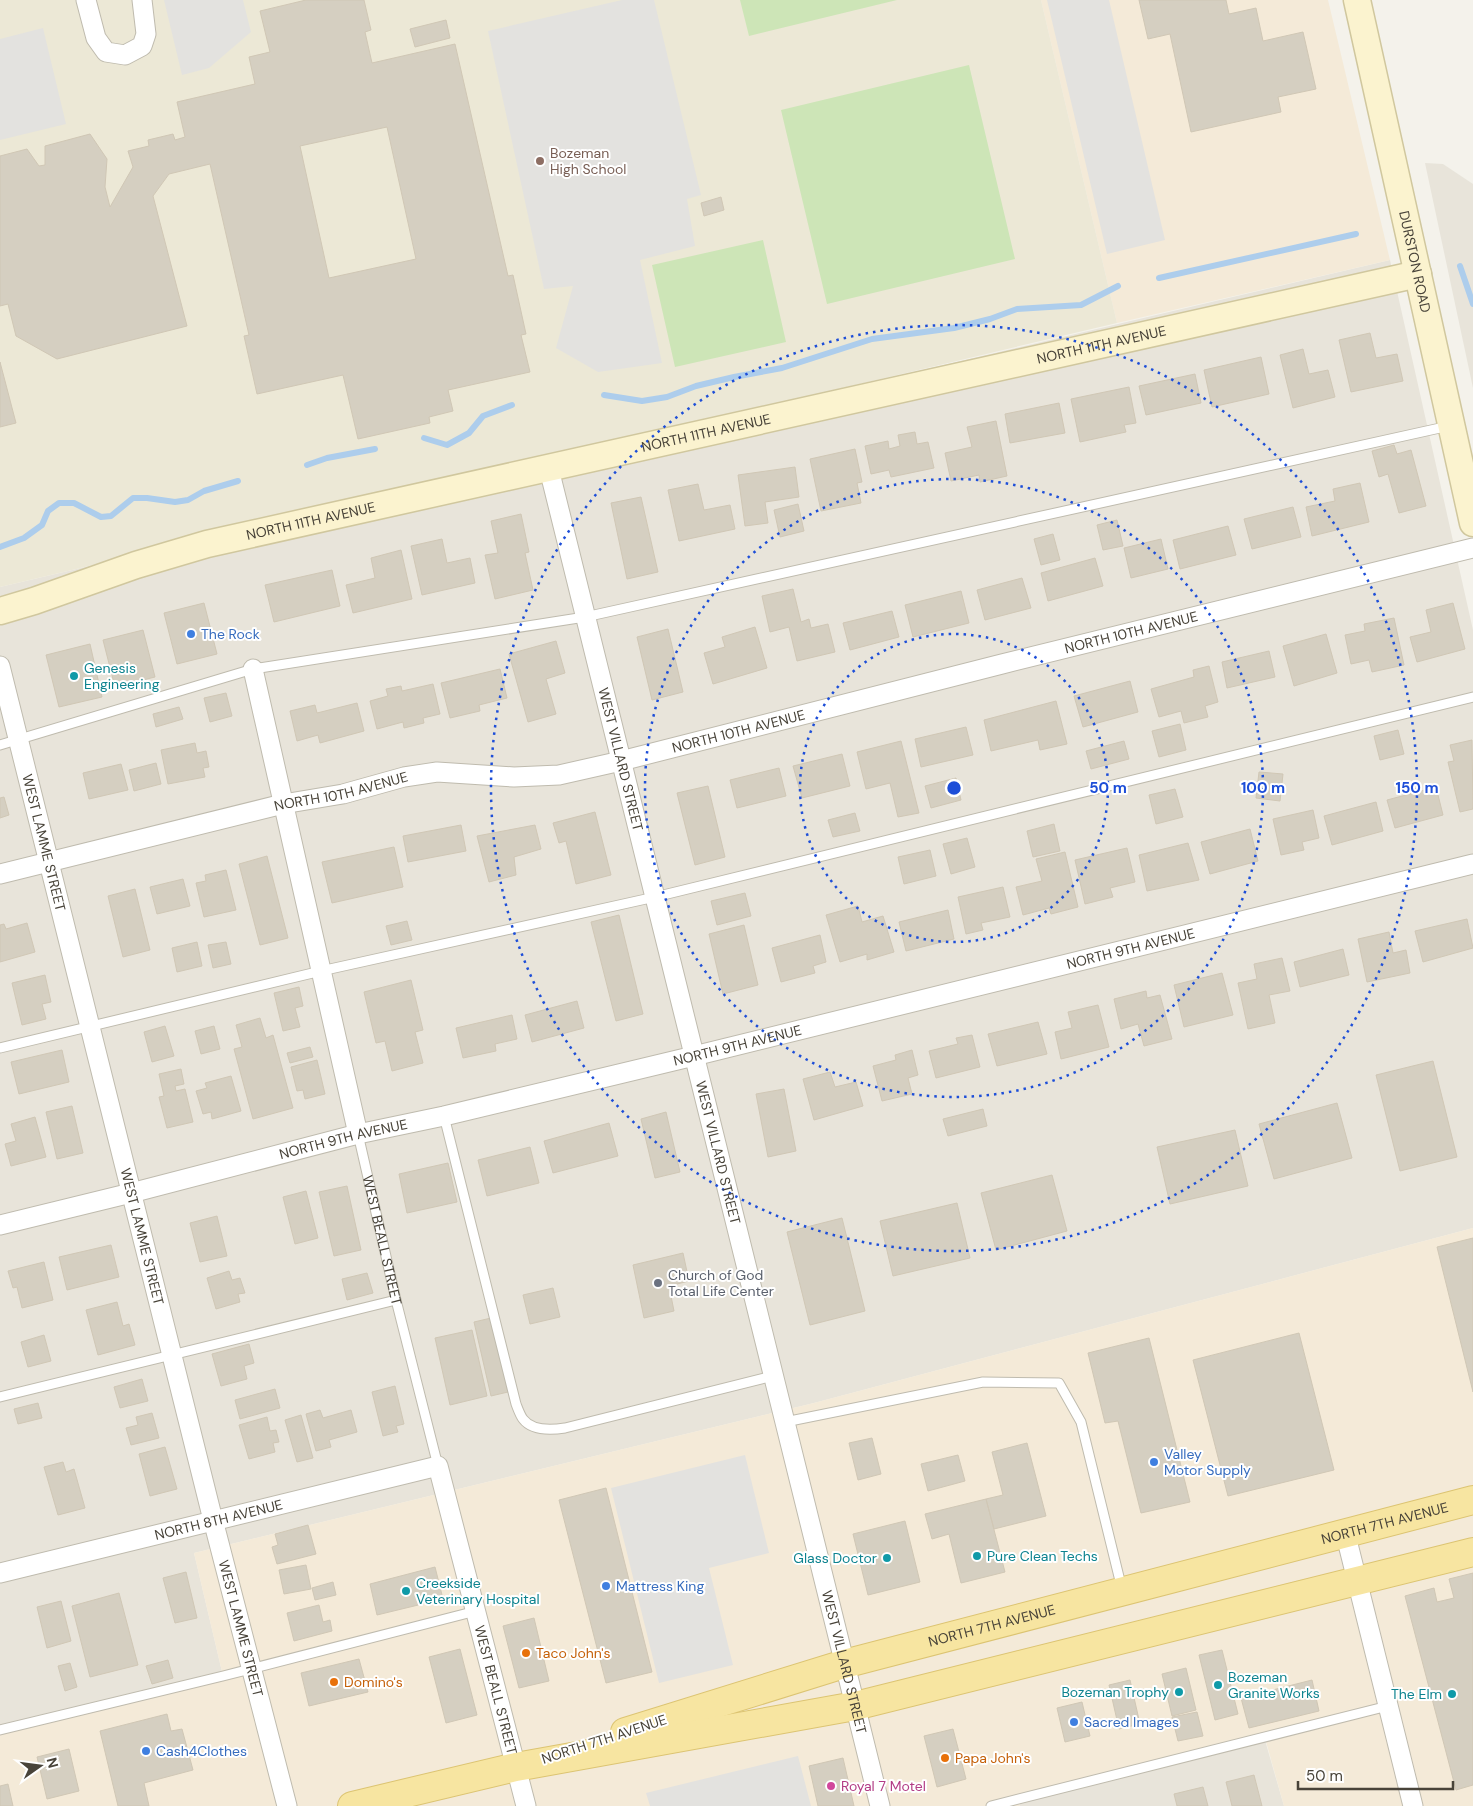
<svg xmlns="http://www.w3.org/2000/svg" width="1473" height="1806" font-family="'DM Sans',sans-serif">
<rect width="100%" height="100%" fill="#f4f2eb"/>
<path fill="#e8e4da" d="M1425,163L1443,164L1473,184V388Z
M1390,260L1473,630V1228L814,1403L194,1553L223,1676L0,1730V587Z
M1264,1737L1284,1806H1020L1018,1799Z"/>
<path fill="#f4ead8" d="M1041,0H1328L1390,260L1117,323Z
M1473,1228V1806H1284L1265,1738L1018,1800L1020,1806H0V1730L223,1676L194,1553L814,1403Z"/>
<path fill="#ece8d6" d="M0,0H1041L1117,323L0,587Z"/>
<path fill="#cde5b7" d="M740,0H897L749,36Z
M969,65L1015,259L827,304L781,110Z
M763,240L786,342L675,367L652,265Z"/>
<path fill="#e3e2df" d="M164,0H243L251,32L209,68L182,75Z
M622,0H654L701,195L687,199L695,246L640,260L662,363L598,372L556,348L573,286L544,289L488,31Z
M1047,0H1109L1165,240L1107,254Z
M43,28L66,124L0,140V39Z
M745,1455L769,1553L709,1568L733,1665L659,1683L611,1488Z
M798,1756L811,1806H650L646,1793Z"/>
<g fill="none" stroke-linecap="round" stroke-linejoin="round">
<path stroke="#adcdec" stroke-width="6" d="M1460,266L1473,304
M1159,278L1356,234
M604,395L642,401L667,397L696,386L734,377L782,368L872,339L954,328L990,319L1017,309L1081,305L1118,286
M424,438L447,445L469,433L483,416L512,405
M307,465L327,458L375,449
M0,547L24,538L42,525L48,511L59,503H74L101,517L111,516L133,498H147L175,502L188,500L204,491L238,481"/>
</g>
<path fill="#d5cfc1" stroke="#d0c7b5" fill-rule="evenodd" d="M306,0H364L371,30L365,32L372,63L455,44L508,276L513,275L526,334L521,335L530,372L448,390L453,411L429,417L430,423L358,439L343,375L257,394L244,336L249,335L210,164L169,174L153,196L187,326L57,359L16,336L8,304L0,306V156L27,149L39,166L45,165V146L90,134L107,159L105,187L110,207L133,167L128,151L149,146L148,140L173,134L175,140L185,137L177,102L255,84L249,57L270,52L260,11ZM387,127L416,259L329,278L300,146Z
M1139,0H1226L1229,14L1256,8L1263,41L1303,32L1316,89L1278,97L1281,112L1191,132L1170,34L1148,39Z
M446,20L450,38L415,47L410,29Z
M721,197L724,210L704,216L701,203Z
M1370,333L1376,358L1397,354L1403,381L1351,392L1339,340Z
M1303,349L1309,374L1328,370L1335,397L1293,408L1280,355Z
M1261,357L1269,394L1212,407L1204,370Z
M0,362L16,423L0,427Z
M1195,374L1201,403L1146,415L1139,386Z
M1129,387L1136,423L1124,425L1126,432L1080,442L1071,399Z
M1059,403L1065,433L1010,443L1005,414Z
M996,421L1007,476L980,482L979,475L951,481L945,453L972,447L967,427Z
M915,432L917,444L928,442L934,468L891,477L889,470L871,474L865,446L888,441L889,449L900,446L898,435Z
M1394,445L1397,454L1411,450L1426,506L1399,513L1388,474L1379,477L1372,451Z
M855,449L862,482L857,483L861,503L821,511L810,459Z
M795,467L799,497L765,502L768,523L745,526L738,475Z
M1360,483L1369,522L1312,536L1306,507L1335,501L1333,489Z
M698,484L704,510L730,505L735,529L679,541L668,490Z
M641,497L658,572L627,579L611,503Z
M798,504L804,531L780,537L774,510Z
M1293,507L1301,537L1252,549L1244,519Z
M521,514L529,552L525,553L533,590L495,599L485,555L498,553L491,521Z
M1117,520L1123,546L1103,550L1097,525Z
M1228,526L1236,555L1180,569L1173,540Z
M1053,534L1060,560L1041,565L1034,539Z
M442,539L447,563L470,558L475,583L422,595L411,546Z
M1161,539L1168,569L1131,578L1124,548Z
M401,550L412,599L353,613L346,585L375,578L371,558Z
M1095,558L1103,586L1048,601L1041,573Z
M332,570L340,606L274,622L265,585Z
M1022,578L1031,608L985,620L977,590Z
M793,589L801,622L809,619L811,628L828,624L835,652L797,661L789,627L770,632L762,596Z
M961,591L969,623L913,637L905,605Z
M204,603L217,654L177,664L164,613Z
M1453,603L1465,649L1417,662L1410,637L1431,632L1426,610Z
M892,611L899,637L850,650L843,623Z
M1394,618L1404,665L1372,672L1369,660L1351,664L1345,635L1365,631L1364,624Z
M755,627L767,668L713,684L704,653L725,647L722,637Z
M668,629L683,692L652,700L637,637Z
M143,630L155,677L115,687L103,640Z
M1326,634L1337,673L1294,686L1283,646Z
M556,641L565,673L546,679L556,714L528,722L509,654Z
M90,644L102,697L59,707L46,655Z
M1269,651L1275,677L1227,688L1222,662Z
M1209,666L1218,702L1205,706L1208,717L1184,723L1181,711L1159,717L1151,689L1194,677L1193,670Z
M500,669L507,698L479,705L480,711L450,718L441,683Z
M1130,681L1138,712L1083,727L1074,696Z
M433,684L440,714L423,718L424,723L404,728L403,722L377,729L370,701L388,696L386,689L401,686L402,691Z
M226,693L232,716L210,722L204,698Z
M1056,701L1067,744L1040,750L1038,740L991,751L984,720Z
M357,703L364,731L320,743L318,735L297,741L290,711L315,705L317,713Z
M179,707L183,719L156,727L153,714Z
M1180,724L1186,750L1159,757L1152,731Z
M966,727L973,755L921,767L915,739Z
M1398,730L1404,754L1380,760L1374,736Z
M1472,740L1473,809L1460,812L1448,762L1454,761L1450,745Z
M901,741L919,813L898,817L890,783L866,789L857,752Z
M1124,741L1129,759L1091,769L1086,751Z
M195,743L197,753L206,751L209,767L203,768L205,777L168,784L161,750Z
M842,754L850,786L802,798L793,766Z
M156,763L161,784L134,791L129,770Z
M121,764L128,790L89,799L83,773Z
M779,768L786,796L737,808L730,780Z
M1259,772L1283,774L1280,801L1256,798Z
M956,778L961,800L931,808L925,786Z
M708,786L725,857L695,865L677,793Z
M1436,787L1443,815L1395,828L1387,800Z
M1175,789L1183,817L1156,824L1149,795Z
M4,797L9,815L0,818V798Z
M1376,802L1383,831L1332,845L1324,816Z
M1313,810L1319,838L1302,842L1304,850L1281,855L1273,819Z
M595,812L611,875L576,884L566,841L559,843L553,823Z
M855,813L860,831L833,837L828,820Z
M1054,824L1060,851L1033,857L1027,831Z
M461,825L466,851L408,862L403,836Z
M535,825L541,849L514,857L516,875L489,882L477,836Z
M1250,829L1258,861L1210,874L1201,842Z
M967,838L975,867L951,874L943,844Z
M1188,843L1199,880L1147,891L1139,855Z
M394,847L403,887L332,903L322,862Z
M1127,848L1135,882L1110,888L1113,897L1085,904L1075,860Z
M930,850L936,876L904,884L898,857Z
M1065,852L1078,907L1051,914L1049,908L1023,915L1016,887L1042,881L1036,859Z
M267,856L288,938L260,945L239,864Z
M226,870L236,910L204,917L196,883L206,881L205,875Z
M183,879L190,906L157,914L150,887Z
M1003,887L1010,917L981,923L983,930L966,934L958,897Z
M135,889L150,950L123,957L108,896Z
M745,893L751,916L717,925L711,901Z
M858,906L862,922L883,916L894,952L867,960V954L840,962L826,915Z
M948,910L954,939L906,951L899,922Z
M619,915L643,1014L616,1021L591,922Z
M1467,919L1473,948L1423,962L1415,931Z
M407,921L412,940L391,945L386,926Z
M27,923L35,952L0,962V925L4,924L6,929Z
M744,925L758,985L723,994L709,934Z
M1389,932L1393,953L1406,950L1410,973L1367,982L1358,939Z
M820,935L826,962L813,966L815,973L781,982L772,948Z
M197,942L202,966L177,972L172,948Z
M226,942L231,964L213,968L208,945Z
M1343,949L1349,975L1300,987L1294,962Z
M1282,958L1290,991L1269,995L1275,1023L1248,1029L1238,983L1257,979L1254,964Z
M1222,973L1233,1015L1184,1027L1174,985Z
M45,975L51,1002L42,1004L46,1019L22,1025L12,983Z
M411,980L423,1030L415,1032L423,1063L392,1071L385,1041L376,1043L364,992Z
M299,987L303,1006L295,1008L300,1027L283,1031L274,993Z
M1146,991L1147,998L1160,995L1172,1039L1144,1046L1138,1024L1121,1029L1114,999Z
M577,1001L584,1028L532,1042L525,1015Z
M1098,1005L1109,1047L1061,1059L1055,1032L1072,1028L1068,1012Z
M512,1015L517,1039L495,1044L496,1051L463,1058L456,1028Z
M260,1018L266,1038L273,1035L293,1108L253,1119L234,1049L242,1047L236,1025Z
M1038,1022L1047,1054L997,1066L988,1034Z
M165,1026L174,1056L152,1062L144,1032Z
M214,1026L220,1049L201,1054L195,1031Z
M972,1035L980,1067L936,1078L929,1051L958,1044L956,1038Z
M310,1047L313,1057L290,1063L287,1053Z
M62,1050L69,1082L19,1094L11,1062Z
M912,1050L918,1075L908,1078L912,1094L882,1101L873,1066L896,1060L895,1055Z
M317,1060L325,1094L305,1099L303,1090L297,1091L291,1067Z
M1433,1061L1457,1157L1400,1171L1376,1075Z
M181,1069L184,1084L175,1086L176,1091L185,1089L193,1122L167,1128L159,1097L164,1096L159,1074Z
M830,1072L835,1087L856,1082L863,1106L814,1120L803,1079Z
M231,1076L241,1111L212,1119L211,1112L203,1114L196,1091L207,1088L205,1083Z
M784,1089L796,1151L768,1157L756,1094Z
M1337,1103L1352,1158L1274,1179L1259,1124Z
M72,1106L83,1153L57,1159L46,1112Z
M983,1109L987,1126L948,1136L943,1119Z
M666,1112L680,1172L655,1178L641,1119Z
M35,1117L46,1157L11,1166L5,1144L16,1141L11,1124Z
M609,1123L618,1156L553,1173L544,1141Z
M1235,1130L1248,1186L1170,1204L1157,1147Z
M530,1147L539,1183L487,1196L478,1160Z
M448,1163L457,1202L407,1213L399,1174Z
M1052,1175L1067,1231L996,1250L981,1193Z
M347,1186L361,1250L334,1256L319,1192Z
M306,1191L318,1238L295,1244L283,1197Z
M957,1203L970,1258L893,1276L880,1221Z
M217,1216L227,1256L200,1262L190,1223Z
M842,1218L865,1311L810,1325L787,1232Z
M1473,1238V1392L1437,1247Z
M111,1245L119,1277L67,1290L59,1257Z
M683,1253L689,1281L669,1286L674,1311L644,1318L633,1265Z
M44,1262L53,1300L22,1308L17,1287L13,1288L8,1271Z
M229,1271L232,1280L240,1278L245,1293L238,1294L240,1302L216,1309L207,1278Z
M367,1273L373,1293L347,1300L342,1279Z
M553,1288L560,1317L530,1324L523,1295Z
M117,1302L123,1326L129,1324L135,1345L98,1355L86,1310Z
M491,1318L508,1392L491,1396L474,1322Z
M472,1330L487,1396L450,1405L435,1338Z
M1299,1333L1334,1470L1228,1496L1193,1360Z
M44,1335L51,1361L28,1367L21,1342Z
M1149,1338L1190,1502L1141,1513L1118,1421L1105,1423L1088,1353Z
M249,1344L254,1363L244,1366L247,1379L221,1386L212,1354Z
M142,1379L148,1401L120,1408L114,1387Z
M395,1386L404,1424L396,1426L398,1432L383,1436L372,1392Z
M275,1389L280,1408L240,1419L235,1400Z
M38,1403L42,1418L18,1424L14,1409Z
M320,1410L323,1418L351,1410L357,1432L329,1440L331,1447L316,1451L306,1414Z
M152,1413L159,1438L131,1445L126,1428L138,1425L136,1417Z
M301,1415L313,1458L297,1462L285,1420Z
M267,1417L270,1431L276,1430L279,1442L273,1443L275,1452L249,1459L239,1425Z
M872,1438L881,1474L858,1480L849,1443Z
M1027,1443L1046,1516L994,1529L986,1499L1003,1495L992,1452Z
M165,1447L177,1489L150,1496L139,1454Z
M958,1455L965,1481L928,1491L921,1464Z
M63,1462L66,1472L74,1469L85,1508L58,1515L44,1467Z
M606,1488L652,1672L606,1683L559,1500Z
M986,1499L1005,1572L961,1583L949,1534L932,1539L925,1514Z
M905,1521L920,1582L868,1595L853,1534Z
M308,1525L316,1554L277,1564L272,1547L278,1545L275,1534Z
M306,1565L311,1589L284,1594L279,1570Z
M435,1567L443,1599L377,1615L370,1584Z
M186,1572L197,1618L175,1623L163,1578Z
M1473,1573V1785L1456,1790L1405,1596L1434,1588L1437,1602L1454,1598L1449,1579Z
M333,1582L336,1595L315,1600L312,1588Z
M119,1593L138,1665L90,1677L72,1606Z
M61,1601L71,1641L47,1648L37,1607Z
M319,1605L323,1622L330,1620L332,1631L294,1641L287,1613Z
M534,1618L549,1681L519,1688L503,1626Z
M460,1649L477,1715L446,1723L429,1657Z
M1222,1650L1238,1714L1215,1720L1199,1655Z
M359,1659L368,1692L309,1706L301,1673Z
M168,1660L173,1678L152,1684L146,1666Z
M70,1663L77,1687L65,1691L58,1666Z
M1186,1668L1196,1710L1172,1716L1162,1674Z
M1130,1680L1140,1724L1119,1729L1109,1685Z
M1312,1680L1319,1711L1249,1728L1241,1698Z
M1082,1702L1090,1736L1065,1742L1057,1708Z
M1197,1712L1203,1736L1178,1741L1172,1717Z
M167,1714L171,1731L182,1729L193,1770L144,1783L149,1806H118L100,1731Z
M953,1729L966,1779L937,1787L924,1736Z
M69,1749L79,1791L47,1799L37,1757Z
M843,1758L854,1806H818L809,1766Z
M1254,1775L1262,1806H1232L1226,1782Z
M8,1784L13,1806H0V1786Z
M1203,1787L1208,1806H1177L1174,1794Z"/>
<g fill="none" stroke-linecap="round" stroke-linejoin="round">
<defs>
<g id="lane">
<path d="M0,745L253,669L585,617L1449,426"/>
<path d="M0,1048L321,971L655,897L1473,697"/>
<path d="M444,1116L516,1404C518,1409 520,1415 523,1419C532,1431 552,1430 565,1428L773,1376"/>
<path id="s1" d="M358,1134L396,1300L438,1466"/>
<path d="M0,1397L396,1300"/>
<path d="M785,1422L983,1382L1059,1383L1081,1422L1122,1589"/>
<path d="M0,1730L223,1676L476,1611"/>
<path d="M991,1806L1388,1706"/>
</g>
<g id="street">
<path d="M86,0L96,38L106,52L125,55L142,46L146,34L142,0"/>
<path id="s2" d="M549,469L880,1806"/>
<path id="s3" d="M0,666L213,1520L287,1806"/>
<path d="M253,669L358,1134"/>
<path id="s4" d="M0,874L283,804L343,794L404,777L437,772L514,777L559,775L621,761L1002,664L1473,548"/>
<path id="s5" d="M0,1225L131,1193L358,1134L444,1116L694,1056L1473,864"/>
<path d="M1345,1532L1413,1806"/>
<path id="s6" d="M0,1573L438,1466L526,1806"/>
</g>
<g id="secondary">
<path id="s7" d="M1357,0L1473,523"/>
<path id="s8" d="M0,611L34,601L136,565L207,544L1418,274"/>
</g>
<g id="primary">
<path id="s9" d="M625,1732L844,1664L1473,1500"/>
<path d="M352,1806L516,1767L855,1706L1473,1552"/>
</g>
</defs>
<use href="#lane" stroke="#bfbbae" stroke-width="11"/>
<use href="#street" stroke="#bfbbae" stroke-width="21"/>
<use href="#secondary" stroke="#d0c79e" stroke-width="29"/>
<use href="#primary" stroke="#dcc472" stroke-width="30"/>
<use href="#lane" stroke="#fff" stroke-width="9"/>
<use href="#street" stroke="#fff" stroke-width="19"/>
<use href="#secondary" stroke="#fbf3cf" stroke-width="26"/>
<use href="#primary" stroke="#f7e5a1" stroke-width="28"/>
</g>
<g fill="none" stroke="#1d4ed8" stroke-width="2.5" stroke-dasharray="2.5 5">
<circle cx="954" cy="788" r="154"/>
<circle cx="954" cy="788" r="309"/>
<circle cx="954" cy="788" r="463"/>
</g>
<circle fill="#8d6e63" stroke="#fff" stroke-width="2" cx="540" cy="161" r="5"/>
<g fill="#3f7fe0" stroke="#fff" stroke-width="2">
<circle cx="191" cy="634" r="5"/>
<circle cx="1154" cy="1462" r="5"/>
<circle cx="606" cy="1586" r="5"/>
<circle cx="1074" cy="1722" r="5"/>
<circle cx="146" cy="1751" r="5"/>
</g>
<g fill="#0f9aa8" stroke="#fff" stroke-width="2">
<circle cx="74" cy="676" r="5"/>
<circle cx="977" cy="1556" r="5"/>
<circle cx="887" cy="1558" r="5"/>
<circle cx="406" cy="1591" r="5"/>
<circle cx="1218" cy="1685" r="5"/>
<circle cx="1179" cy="1692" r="5"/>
<circle cx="1452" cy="1694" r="5"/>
</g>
<circle fill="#6b7280" stroke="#fff" stroke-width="2" cx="658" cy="1283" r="5"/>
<g fill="#e8710a" stroke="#fff" stroke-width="2">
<circle cx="526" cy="1653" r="5"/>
<circle cx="334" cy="1682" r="5"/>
<circle cx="945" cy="1758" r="5"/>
</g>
<circle fill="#d1479c" stroke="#fff" stroke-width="2" cx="831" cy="1786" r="5"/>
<g text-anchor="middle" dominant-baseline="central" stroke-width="4" stroke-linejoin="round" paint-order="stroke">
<g font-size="14" fill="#785e54" stroke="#fff" text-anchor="start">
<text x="550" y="153">Bozeman<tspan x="550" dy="16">High School</tspan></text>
</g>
<g font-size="14" fill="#484339" stroke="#fff">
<text stroke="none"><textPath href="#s7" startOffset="268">DURSTON ROAD</textPath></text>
<text stroke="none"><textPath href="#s8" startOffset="1134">NORTH 11TH AVENUE</textPath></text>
<text stroke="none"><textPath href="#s8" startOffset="729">NORTH 11TH AVENUE</textPath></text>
<text stroke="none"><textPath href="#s8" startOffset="324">NORTH 11TH AVENUE</textPath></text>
<text stroke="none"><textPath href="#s4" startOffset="1161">NORTH 10TH AVENUE</textPath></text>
<text stroke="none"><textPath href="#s4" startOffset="756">NORTH 10TH AVENUE</textPath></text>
<text stroke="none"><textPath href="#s2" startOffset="299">WEST VILLARD STREET</textPath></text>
<text stroke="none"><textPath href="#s4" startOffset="351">NORTH 10TH AVENUE</textPath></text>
<text stroke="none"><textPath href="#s3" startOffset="182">WEST LAMME STREET</textPath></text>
<text stroke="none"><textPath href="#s5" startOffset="1164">NORTH 9TH AVENUE</textPath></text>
<text stroke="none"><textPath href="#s5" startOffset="759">NORTH 9TH AVENUE</textPath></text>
<text stroke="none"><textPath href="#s5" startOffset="354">NORTH 9TH AVENUE</textPath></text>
<text stroke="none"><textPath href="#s2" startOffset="704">WEST VILLARD STREET</textPath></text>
<text stroke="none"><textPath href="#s3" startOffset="588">WEST LAMME STREET</textPath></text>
<text stroke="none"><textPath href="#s1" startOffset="109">WEST BEALL STREET</textPath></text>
<text stroke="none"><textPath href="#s6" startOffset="225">NORTH 8TH AVENUE</textPath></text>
<text stroke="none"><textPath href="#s9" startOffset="788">NORTH 7TH AVENUE</textPath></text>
<text stroke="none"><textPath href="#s9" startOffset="382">NORTH 7TH AVENUE</textPath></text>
<text stroke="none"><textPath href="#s3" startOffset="992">WEST LAMME STREET</textPath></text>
<text stroke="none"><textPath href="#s2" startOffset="1229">WEST VILLARD STREET</textPath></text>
<text stroke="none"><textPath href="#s6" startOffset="682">WEST BEALL STREET</textPath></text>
<text transform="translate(604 1739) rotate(-18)">NORTH 7TH AVENUE</text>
</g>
<g font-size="14" fill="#366cbe" stroke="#fff" text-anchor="start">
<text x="201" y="634">The Rock</text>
<text x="1164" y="1454">Valley<tspan x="1164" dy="16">Motor Supply</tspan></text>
<text x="616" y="1586">Mattress King</text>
<text x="1084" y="1722">Sacred Images</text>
<text x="156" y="1751">Cash4Clothes</text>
</g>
<g font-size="14" fill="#0d838f" stroke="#fff" text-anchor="start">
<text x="84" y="668">Genesis<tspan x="84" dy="16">Engineering</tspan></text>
<text x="987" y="1556">Pure Clean Techs</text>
<text x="877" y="1558" text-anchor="end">Glass Doctor</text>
<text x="416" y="1583">Creekside<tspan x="416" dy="16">Veterinary Hospital</tspan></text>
<text x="1228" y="1677">Bozeman<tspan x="1228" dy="16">Granite Works</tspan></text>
<text x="1169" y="1692" text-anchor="end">Bozeman Trophy</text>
<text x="1442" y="1694" text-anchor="end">The Elm</text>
</g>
<g font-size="14" fill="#5b616d" stroke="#fff" text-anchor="start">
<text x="668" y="1275">Church of God<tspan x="668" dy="16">Total Life Center</tspan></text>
</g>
<g font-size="14" fill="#c56008" stroke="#fff" text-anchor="start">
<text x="536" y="1653">Taco John's</text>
<text x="344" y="1682">Domino's</text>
<text x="955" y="1758">Papa John's</text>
</g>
<g font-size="14" fill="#b23c85" stroke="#fff" text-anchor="start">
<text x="841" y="1786">Royal 7 Motel</text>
</g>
</g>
<circle cx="954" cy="788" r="8" fill="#1d4ed8" stroke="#fff" stroke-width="2.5"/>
<g font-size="15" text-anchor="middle" font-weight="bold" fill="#1d4ed8" stroke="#fff" stroke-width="4" stroke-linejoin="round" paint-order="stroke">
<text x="1108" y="793">50 m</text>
<text x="1263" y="793">100 m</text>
<text x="1417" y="793">150 m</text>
</g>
<g transform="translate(40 1766) rotate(76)" stroke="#ffffff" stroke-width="4" paint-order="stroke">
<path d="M0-4L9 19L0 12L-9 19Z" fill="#484339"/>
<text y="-8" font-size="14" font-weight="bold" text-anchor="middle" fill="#484339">N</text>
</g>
<path d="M1298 1781v8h155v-8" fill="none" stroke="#484339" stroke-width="2.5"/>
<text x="1306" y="1781" font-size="15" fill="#484339" stroke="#ffffff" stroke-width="4" paint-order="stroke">50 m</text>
</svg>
